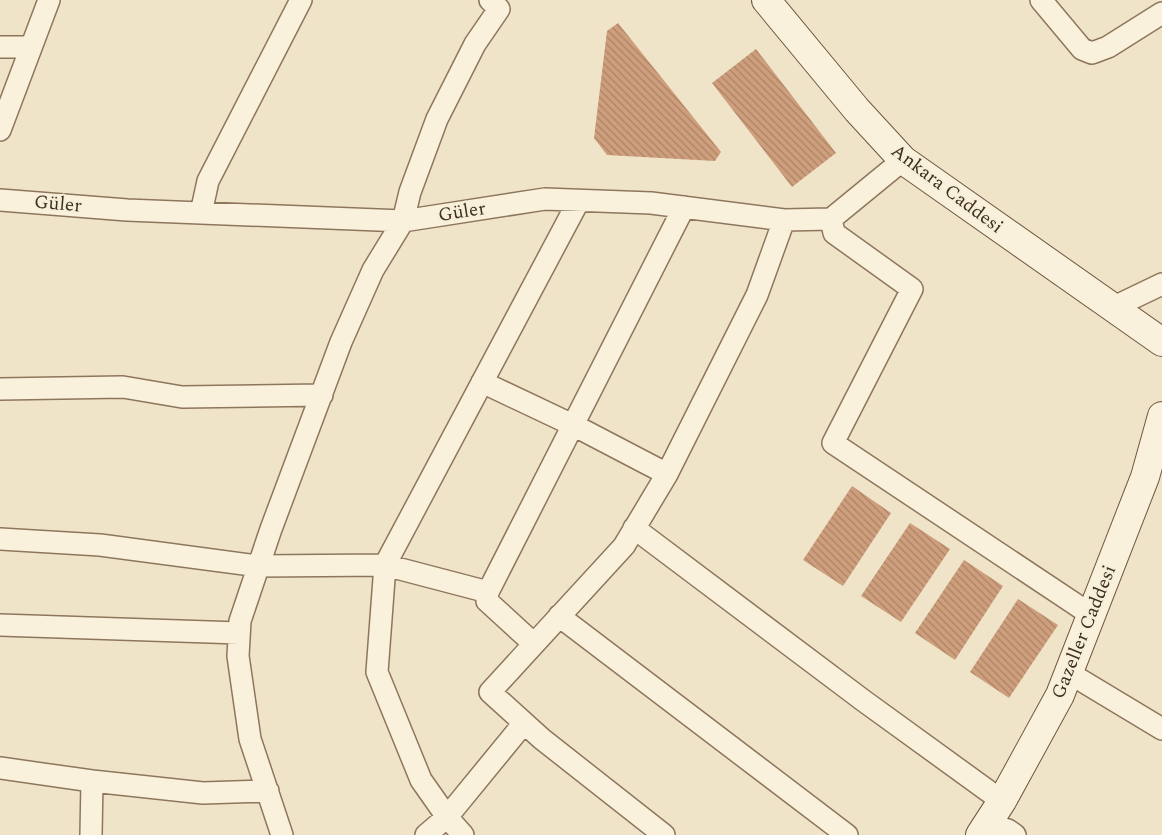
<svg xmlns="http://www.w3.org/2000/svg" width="1162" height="835" font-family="Spectral,serif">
<defs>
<pattern id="building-back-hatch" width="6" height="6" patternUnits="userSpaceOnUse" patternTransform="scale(1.25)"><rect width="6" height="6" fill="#cf9f7d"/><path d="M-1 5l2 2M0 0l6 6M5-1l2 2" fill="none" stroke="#a98266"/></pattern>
</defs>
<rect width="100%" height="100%" fill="#f0e4c8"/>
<path fill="url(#building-back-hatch)" d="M618,23L721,152L715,161L607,155L594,138L607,31Z
M756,49L836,153L792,187L712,83Z
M852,486L891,513L843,586L803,560Z
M910,523L950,549L901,622L861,596Z
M964,560L1003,586L955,660L915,633Z
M1018,599L1058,625L1009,698L970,672Z"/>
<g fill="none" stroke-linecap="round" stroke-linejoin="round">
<defs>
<path id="street" d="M1041,0L1082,49L1092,53L1108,47L1162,13
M0,47H31
M0,130L49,0
M0,200L127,210L403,221L545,199L651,203L784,220L831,219L903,160
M201,213L208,181L301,0
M831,219L834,233L912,289L833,443L1090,614
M1112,308L1162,284
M482,382L577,427L667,474L624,546L490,692L542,739L664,835
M0,389L123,387L182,397L322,395
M667,474L757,295L784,220
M634,528L864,701L1002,801
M0,539L100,545L258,566L385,565L488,592
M559,616L847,835
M0,625L239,633
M534,644L487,601L488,592L684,207
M1069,673L1162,729
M0,768L92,781L91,835
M92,781L203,793L268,791
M988,824L1008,830L1015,835
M282,835L250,739L238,656L240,621L271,529L341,342L373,270L403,221L410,192L437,119L475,44L499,9L490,0
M426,835L447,817L524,723
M463,835L447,817L421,780L377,672L385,565L578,202"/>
<path id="secondary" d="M766,0L857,110L903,160L1162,342
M980,835L1002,801L1060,695L1145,477L1162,416"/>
</defs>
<use href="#street" stroke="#8d765c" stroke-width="24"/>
<use href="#secondary" stroke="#6f573f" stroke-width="30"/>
<use href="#street" stroke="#faf1dc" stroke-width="21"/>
<use href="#secondary" stroke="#faf1dc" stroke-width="28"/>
</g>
<g text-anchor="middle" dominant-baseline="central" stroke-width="4" stroke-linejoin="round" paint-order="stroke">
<g font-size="19" fill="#3d2e20" stroke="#f7eed8">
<text transform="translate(947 189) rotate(37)">Ankara Caddesi</text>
<text transform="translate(58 204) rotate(5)">Güler</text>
<text transform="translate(462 212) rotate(-9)">Güler</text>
<text transform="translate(1084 632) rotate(-68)">Gazeller Caddesi</text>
</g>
</g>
</svg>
